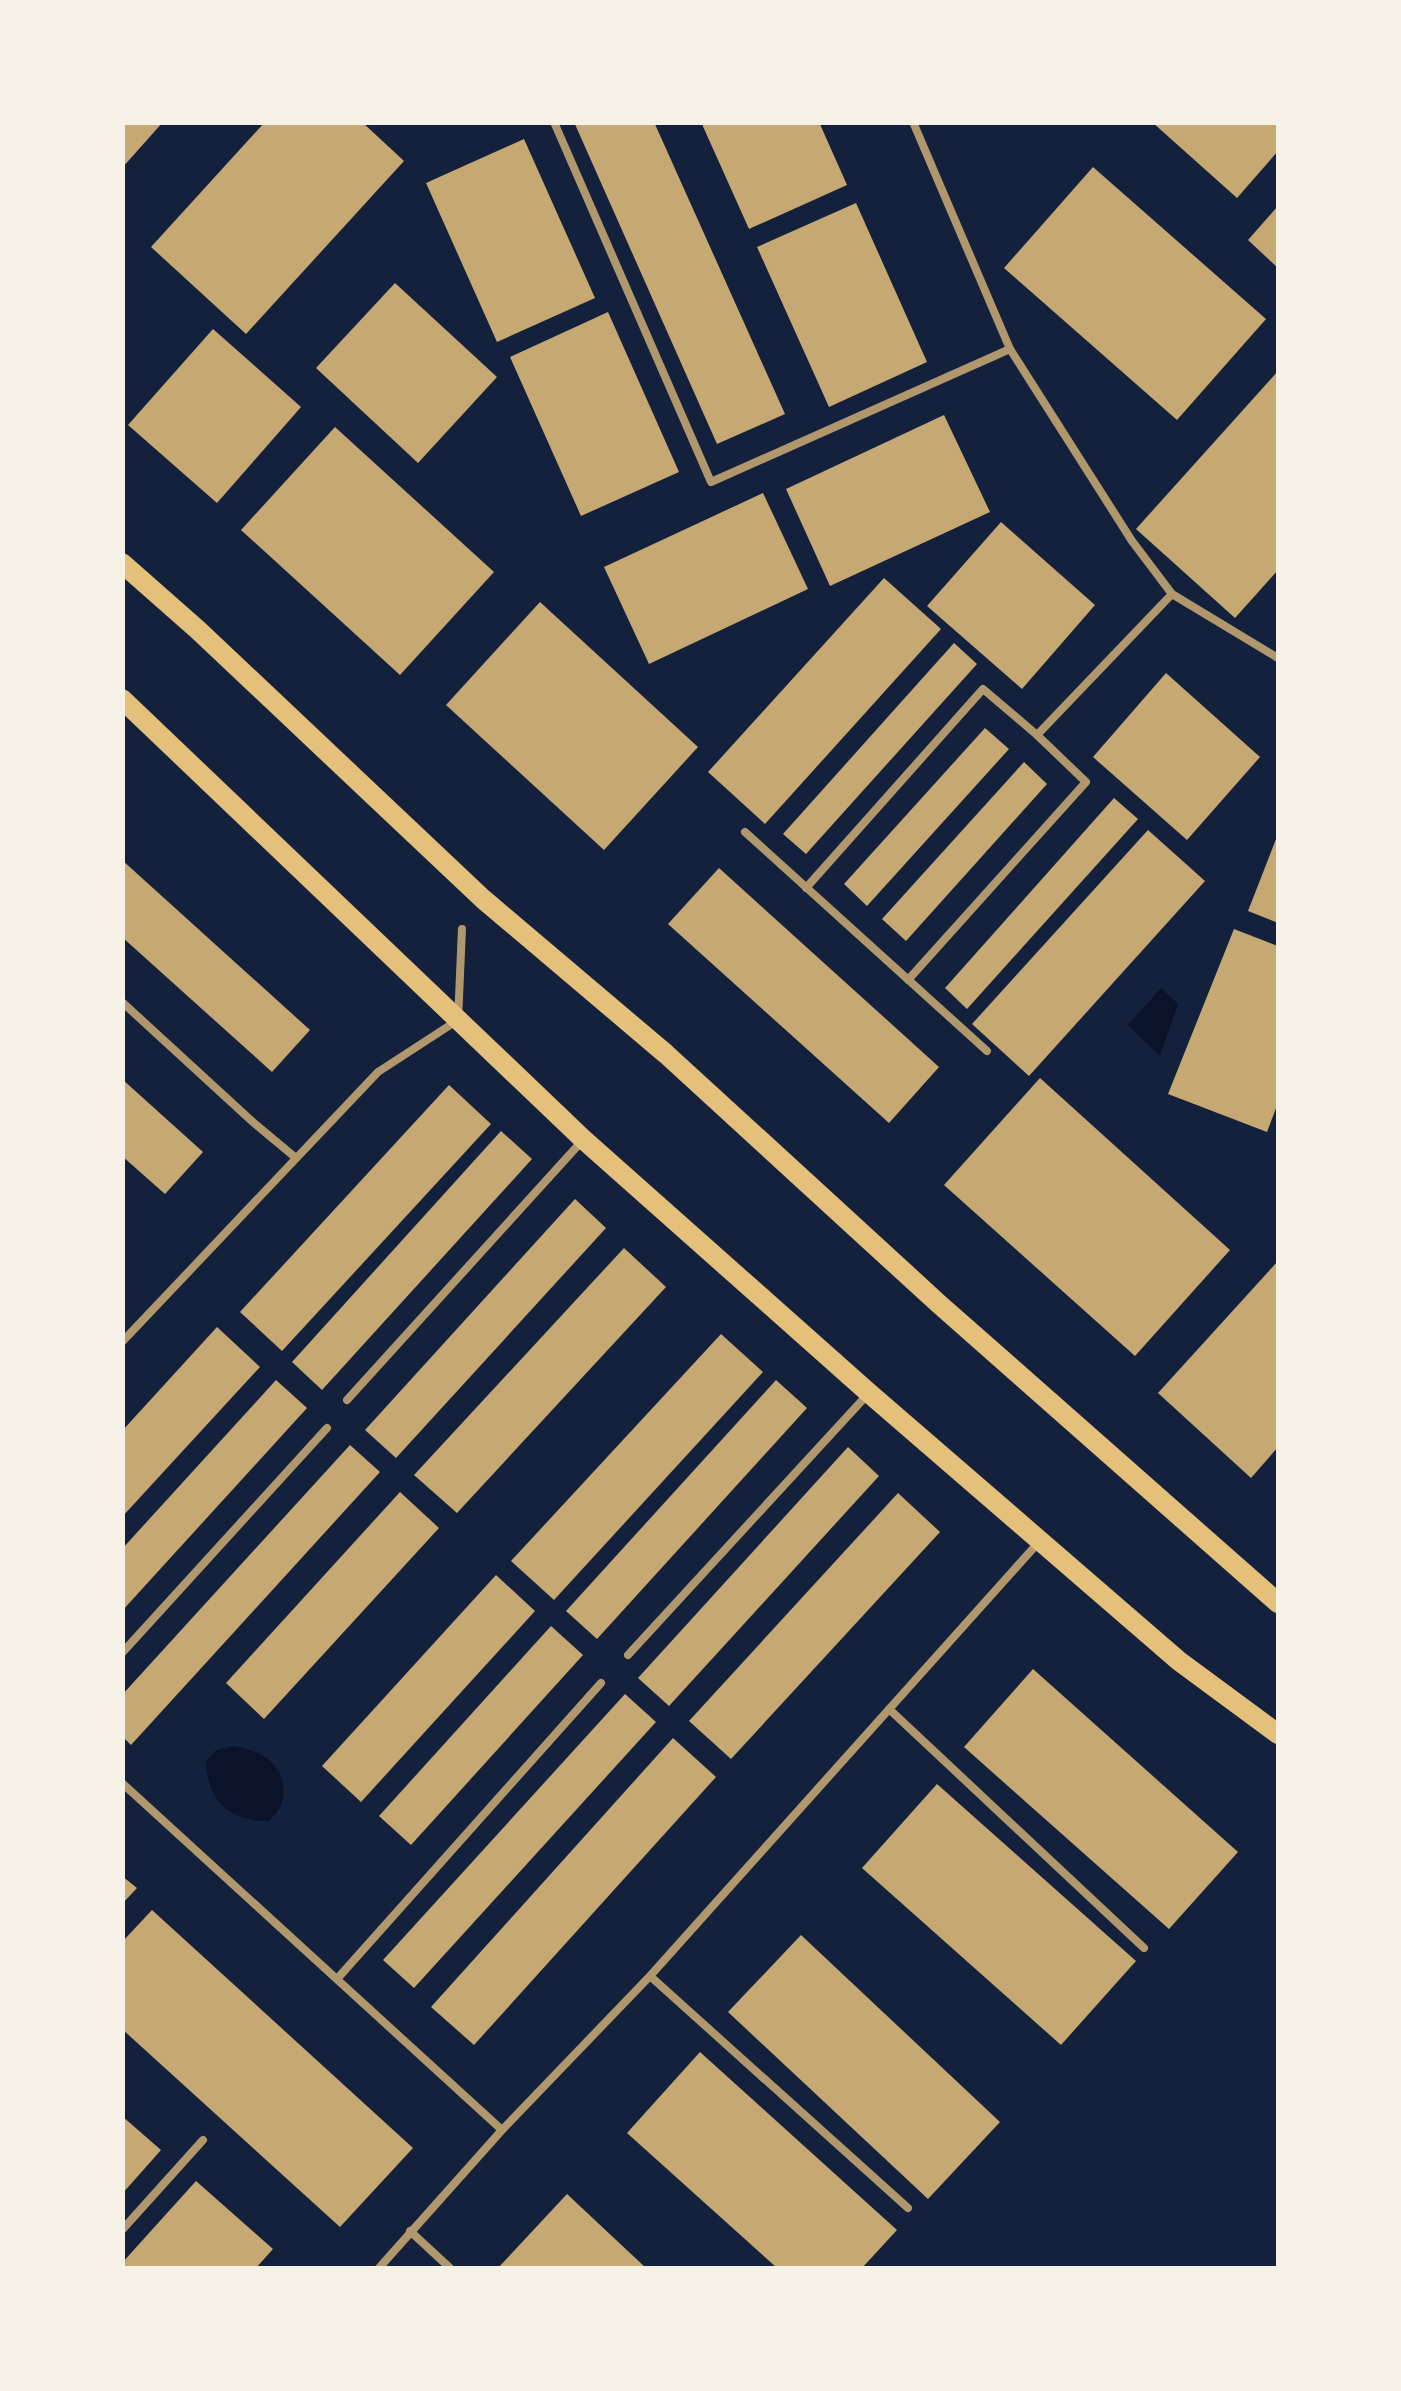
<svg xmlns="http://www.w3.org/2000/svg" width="1401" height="2391" font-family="'Fira Sans Condensed',sans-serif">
<rect width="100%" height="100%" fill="#14213d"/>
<path fill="#0b132b" d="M1161,988L1178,1004L1160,1056L1128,1025Z
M233,1746C245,1748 262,1752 271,1762C289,1781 288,1804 269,1821C229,1821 208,1802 206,1761L216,1750Z"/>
<path fill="#c6a872" d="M122,122H163L122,168Z
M265,122H362L404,161L246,334L151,247Z
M574,122H654L785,414L717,444Z
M701,122H819L847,185L749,229Z
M1152,122H1278V151L1237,198Z
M524,139L595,298L497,342L426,183Z
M1093,167L1266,319L1177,420L1004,268Z
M856,203L927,362L829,407L757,247Z
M1278,206V268L1248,240Z
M395,283L497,377L418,463L316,368Z
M608,312L679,472L581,516L510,357Z
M213,329L301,407L217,503L128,425Z
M1278,371V570L1235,618L1136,529Z
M944,415L990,512L830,586L786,489Z
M335,427L494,572L400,675L241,530Z
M763,493L808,589L649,664L604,567Z
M1001,522L1095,605L1022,689L927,606Z
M884,578L941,629L765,824L708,772Z
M540,602L698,747L604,850L446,705Z
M954,643L977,664L806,854L783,834Z
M1166,673L1260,757L1187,840L1093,757Z
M985,728L1009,749L867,906L844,884Z
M1024,762L1047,784L906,941L882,919Z
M1114,798L1138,819L967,1009L945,988Z
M1148,830L1205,881L1029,1076L972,1024Z
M1278,834V923L1248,911Z
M122,860L310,1030L272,1072L122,937Z
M719,868L939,1067L889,1123L668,924Z
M1234,929L1278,946V1103L1267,1132L1168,1094Z
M1040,1078L1230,1250L1135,1356L944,1185Z
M122,1079L203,1152L165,1194L122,1156Z
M449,1085L491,1124L282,1351L240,1312Z
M501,1131L532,1159L322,1390L292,1362Z
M575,1199L606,1228L396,1458L365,1430Z
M624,1248L666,1287L457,1513L414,1475Z
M1278,1261V1447L1251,1478L1158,1393Z
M217,1327L260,1367L122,1517V1431Z
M721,1334L763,1372L554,1600L511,1561Z
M276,1380L307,1408L122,1611V1549Z
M776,1380L807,1408L597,1639L566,1611Z
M350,1445L380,1472L131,1745L122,1736V1695Z
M848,1447L879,1476L669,1706L638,1678Z
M400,1492L439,1528L264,1719L226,1683Z
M898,1493L940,1532L731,1759L689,1721Z
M496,1575L535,1611L361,1802L322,1766Z
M551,1626L583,1655L411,1845L379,1816Z
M1033,1669L1238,1852L1169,1929L964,1747Z
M625,1694L656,1722L414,1988L383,1960Z
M673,1738L716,1777L474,2045L431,2007Z
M937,1784L1136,1961L1061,2045L862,1868Z
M122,1876L137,1888L122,1904Z
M152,1910L413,2148L340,2227L122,2029V1942Z
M801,1935L1000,2122L928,2199L728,2012Z
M700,2052L897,2230L862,2268H777L627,2133Z
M122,2116L161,2150L122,2194Z
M196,2181L273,2249L256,2268H122V2263Z
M567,2194L646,2268H498Z"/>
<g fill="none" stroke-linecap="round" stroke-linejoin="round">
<path stroke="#b1986c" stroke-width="8" d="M554,122L711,482L1010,349
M913,122L1010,349L1132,541L1172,594L1278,658
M1037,735L1172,594
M745,832L987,1051
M806,888L983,689L1037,735L1086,782L908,980
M122,1002L254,1123L296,1158
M122,1342L378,1072L458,1020L462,929
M347,1400L582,1141
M122,1653L327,1428
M628,1655L868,1394
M889,1709L1144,1948
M122,1783L502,2130
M650,1976L908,2208
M337,1979L601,1683
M122,2230L203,2140
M410,2231L450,2268
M379,2268L502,2130L650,1976L1038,1543"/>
<path stroke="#e5c07b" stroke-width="20" d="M122,563L198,630L483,899L666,1054L939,1304L1278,1603
M122,699L583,1139L869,1393L1179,1661L1278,1734"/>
</g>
<rect width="1401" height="2391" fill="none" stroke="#f6f1e7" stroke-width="250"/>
</svg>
